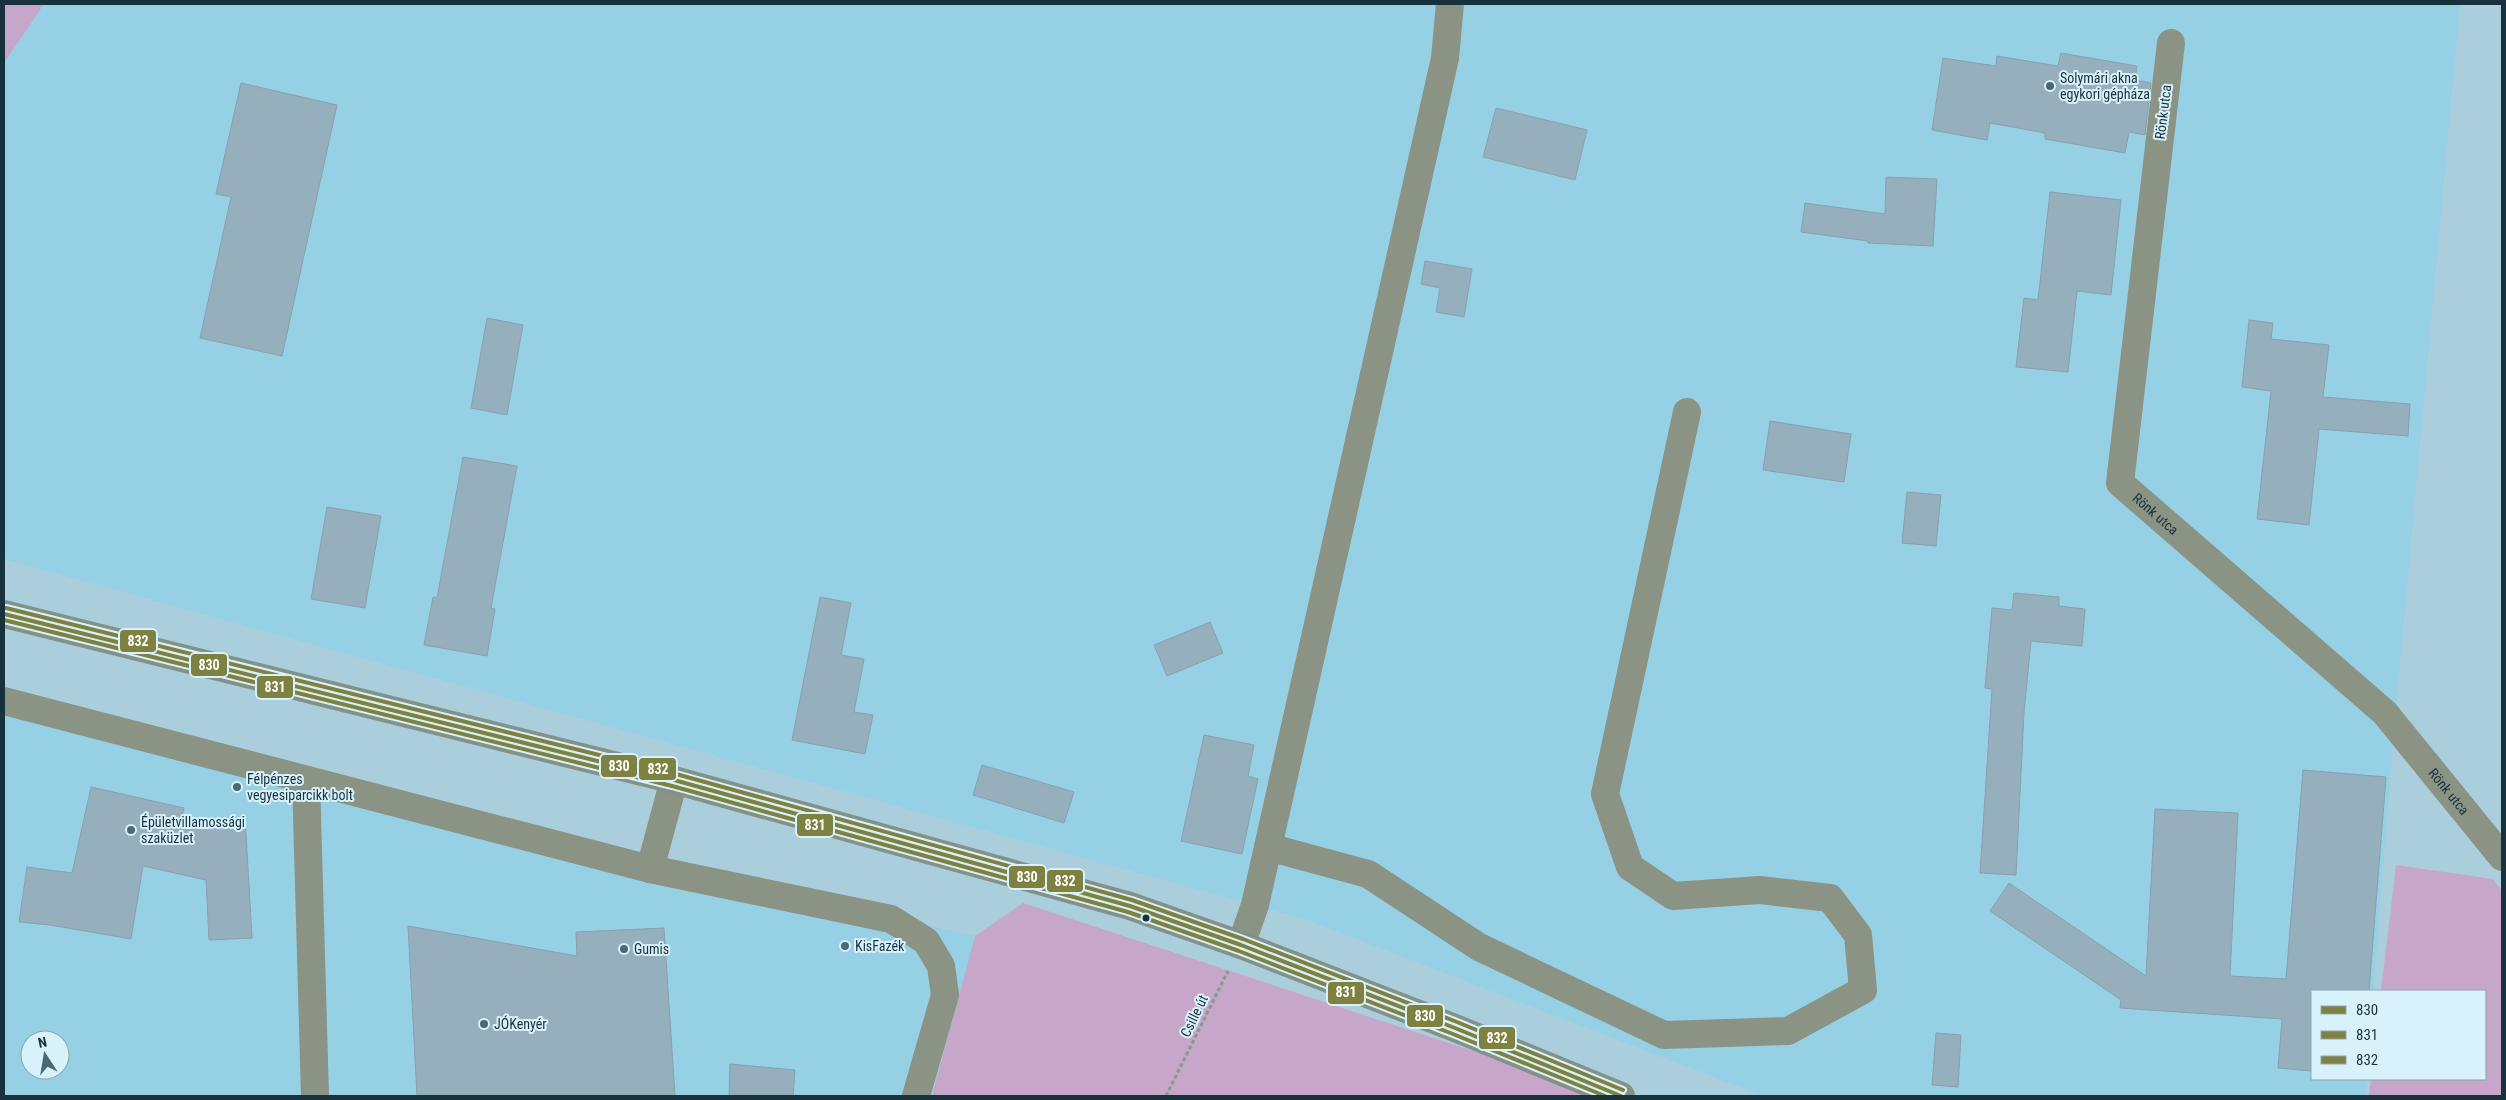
<svg xmlns="http://www.w3.org/2000/svg" width="2506" height="1100" font-family="'Roboto Condensed',sans-serif">
<rect width="100%" height="100%" fill="#aacedc"/>
<path fill="#96d0e5" fill-rule="evenodd" d="M44,4H2460L2397,697L2373,991H2312V1079H2366L2364,1096H1763L1302,918L4,559V63Z
M4,701L306,780L975,936L932,1096H4ZM30,1040H60V1070H30Z"/>
<path fill="#c6a6c9" d="M4,4H44L4,63Z
M2396,865L2493,879L2502,891V1096H2369L2371,1079H2485V991H2381Z
M1023,903L1610,1096H932L975,936Z"/>
<path fill="#96afbc" stroke="#88a1ae" d="M2061,53L2137,66L2135,80L2151,83L2145,135L2129,132L2125,153L2045,139V133L1990,123L1987,140L1932,130L1943,58L1996,66L1997,56L2058,66Z
M241,83L337,105L282,356L200,338L231,197L216,194Z
M1496,108L1587,130L1575,180L1483,157Z
M1886,177L1937,179L1933,246L1868,243V241L1801,232L1805,203L1885,214Z
M2050,192L2121,200L2111,295L2077,291L2068,372L2016,367L2024,298L2038,300Z
M1425,261L1472,269L1464,317L1436,312L1440,288L1421,284Z
M487,318L523,325L507,415L471,408Z
M2249,320L2273,323L2271,339L2329,345L2323,397L2410,404L2408,436L2319,429L2309,525L2257,519L2271,391L2242,387Z
M1770,421L1851,434L1844,482L1763,470Z
M463,457L517,466L491,608L495,609L487,656L424,645L433,597L437,598Z
M1907,492L1941,495L1936,546L1902,543Z
M327,507L381,516L365,608L311,599Z
M2014,593L2059,597V606L2085,609L2082,646L2031,641L2024,712L2016,875L1980,873L1992,689L1985,688L1992,608L2012,610Z
M820,597L851,603L841,655L864,659L854,712L873,715L865,754L792,740Z
M1210,622L1223,653L1167,676L1154,645Z
M1204,735L1254,745L1248,776L1258,779L1242,854L1181,841Z
M982,765L1074,792L1064,823L973,795Z
M2303,770L2386,777L2369,991H2312V1071L2278,1068L2282,1019L2120,1008L2121,1000L1990,911L2009,883L2146,976L2155,809L2238,813L2230,976L2286,979Z
M91,787L184,808L181,820L245,817L252,938L209,940L206,880L143,866L131,939L50,925L19,922L27,867L72,873Z
M408,926L577,956L576,932L664,928L675,1096H417Z
M1936,1033L1961,1035L1958,1087L1932,1085Z
M730,1064L795,1070L793,1096H729Z"/>
<g fill="none" stroke-linecap="round" stroke-linejoin="round">
<path stroke="#8a9892" stroke-width="3" stroke-dasharray="4 2.5" stroke-linecap="butt" d="M1166,1096L1228,971"/>
<g stroke="#8b9385" stroke-width="28">
<path id="s1" d="M2171,43L2120,483L2385,713L2502,857"/>
<path d="M4,701L650,869L891,919L926,941L941,966L945,995L916,1096"/>
<path d="M306,780L315,1096"/>
<path d="M1268,847L1368,874L1479,947L1664,1035L1788,1031L1863,990L1858,935L1830,898L1760,890L1673,896L1630,867L1605,794L1687,412"/>
<path d="M650,869L674,780"/>
<path d="M1241,945L1255,905L1445,58L1450,4"/>
</g>
<path stroke="#849189" stroke-width="28" d="M4,614L674,780L1130,906L1241,945L1455,1028L1621,1096"/>
<defs>
<path id="bus-1" d="M4,614L674,780L1130,906L1241,945L1455,1028L1621,1096"/>
<path id="bus-2" d="M4,620L672,786L1128,912L1239,951L1453,1034L1605,1096"/>
<path id="bus-3" d="M6,608L676,774L1132,900L1243,939L1457,1022L1623,1090"/>
</defs>
<use href="#bus-1" stroke="#d8f2fc" stroke-width="8"/>
<use href="#bus-2" stroke="#d8f2fc" stroke-width="8"/>
<use href="#bus-3" stroke="#d8f2fc" stroke-width="8"/>
<use href="#bus-1" stroke="#7e813f" stroke-width="4"/>
<use href="#bus-2" stroke="#7e813f" stroke-width="4"/>
<use href="#bus-3" stroke="#7e813f" stroke-width="4"/>
</g>
<g fill="#4a6974" stroke="#d8f2fc" stroke-width="2">
<circle cx="2050" cy="86" r="5"/>
<circle cx="237" cy="787" r="5"/>
<circle cx="131" cy="830" r="5"/>
<circle cx="845" cy="946" r="5"/>
<circle cx="624" cy="949" r="5"/>
<circle cx="484" cy="1024" r="5"/>
</g>
<circle fill="#17323c" stroke="#d8f2fc" stroke-width="2" cx="1146" cy="918" r="4.5"/>
<g text-anchor="middle" dominant-baseline="central" stroke-width="4" stroke-linejoin="round" paint-order="stroke">
<g font-size="14" fill="#17323c" stroke="#d8f2fc" text-anchor="start">
<text x="2060" y="78">Solymári akna<tspan x="2060" dy="16">egykori gépháza</tspan></text>
<text x="247" y="779">Félpénzes<tspan x="247" dy="16">vegyesiparcikk bolt</tspan></text>
<text x="141" y="822">Épületvillamossági<tspan x="141" dy="16">szaküzlet</tspan></text>
<text x="855" y="946">KisFazék</text>
<text x="634" y="949">Gumis</text>
<text x="494" y="1024">JÓKenyér</text>
</g>
<g font-size="14" fill="#17323c" stroke="#d8f2fc">
<text transform="translate(2163 112) rotate(-83)">Rönk utca</text>
<text stroke="none"><textPath href="#s1" startOffset="490">Rönk utca</textPath></text>
<text stroke="none"><textPath href="#s1" startOffset="895">Rönk utca</textPath></text>
<text transform="translate(1194 1016) rotate(-64)">Csille út</text>
</g>
</g>
<g stroke="#d8f2fc" stroke-width="2">
<rect x="119" y="629" width="38" height="24" rx="5" fill="#7e813f"/>
<rect x="190" y="653" width="38" height="24" rx="5" fill="#7e813f"/>
<rect x="256" y="675" width="38" height="24" rx="5" fill="#7e813f"/>
<rect x="600" y="754" width="38" height="24" rx="5" fill="#7e813f"/>
<rect x="638" y="757" width="39" height="24" rx="5" fill="#7e813f"/>
<rect x="796" y="813" width="38" height="24" rx="5" fill="#7e813f"/>
<rect x="1008" y="865" width="38" height="24" rx="5" fill="#7e813f"/>
<rect x="1046" y="869" width="38" height="24" rx="5" fill="#7e813f"/>
<rect x="1327" y="981" width="38" height="24" rx="5" fill="#7e813f"/>
<rect x="1406" y="1004" width="38" height="24" rx="5" fill="#7e813f"/>
<rect x="1478" y="1026" width="38" height="24" rx="5" fill="#7e813f"/>
</g>
<g font-size="14" text-anchor="middle" font-weight="bold" fill="#fff">
<text x="138" y="646">832</text>
<text x="209" y="670">830</text>
<text x="275" y="692">831</text>
<text x="619" y="771">830</text>
<text x="658" y="774">832</text>
<text x="815" y="830">831</text>
<text x="1027" y="882">830</text>
<text x="1065" y="886">832</text>
<text x="1346" y="997">831</text>
<text x="1425" y="1021">830</text>
<text x="1497" y="1043">832</text>
</g>
<rect width="2506" height="1100" fill="none" stroke="#17323c" stroke-width="10"/>
<rect x="2311" y="990" width="175" height="90" fill="#d8f2fc" stroke="#8ba5af"/>
<rect x="2321" y="1006" width="25" height="8" fill="#7e813f" stroke="#8ba5af"/>
<text x="2356" y="1015" font-size="15" fill="#17323c">830</text>
<rect x="2321" y="1031" width="25" height="8" fill="#7e813f" stroke="#8ba5af"/>
<text x="2356" y="1040" font-size="15" fill="#17323c">831</text>
<rect x="2321" y="1056" width="25" height="8" fill="#7e813f" stroke="#8ba5af"/>
<text x="2356" y="1065" font-size="15" fill="#17323c">832</text>
<g transform="translate(45 1055) rotate(348)"><circle r="24" fill="#d8f2fc" stroke="#8ba5af"/>
<path d="M0-4L9 19L0 12L-9 19Z" fill="#4a6974"/>
<text y="-8" font-size="14" font-weight="bold" text-anchor="middle" fill="#17323c">N</text>
</g>
</svg>
